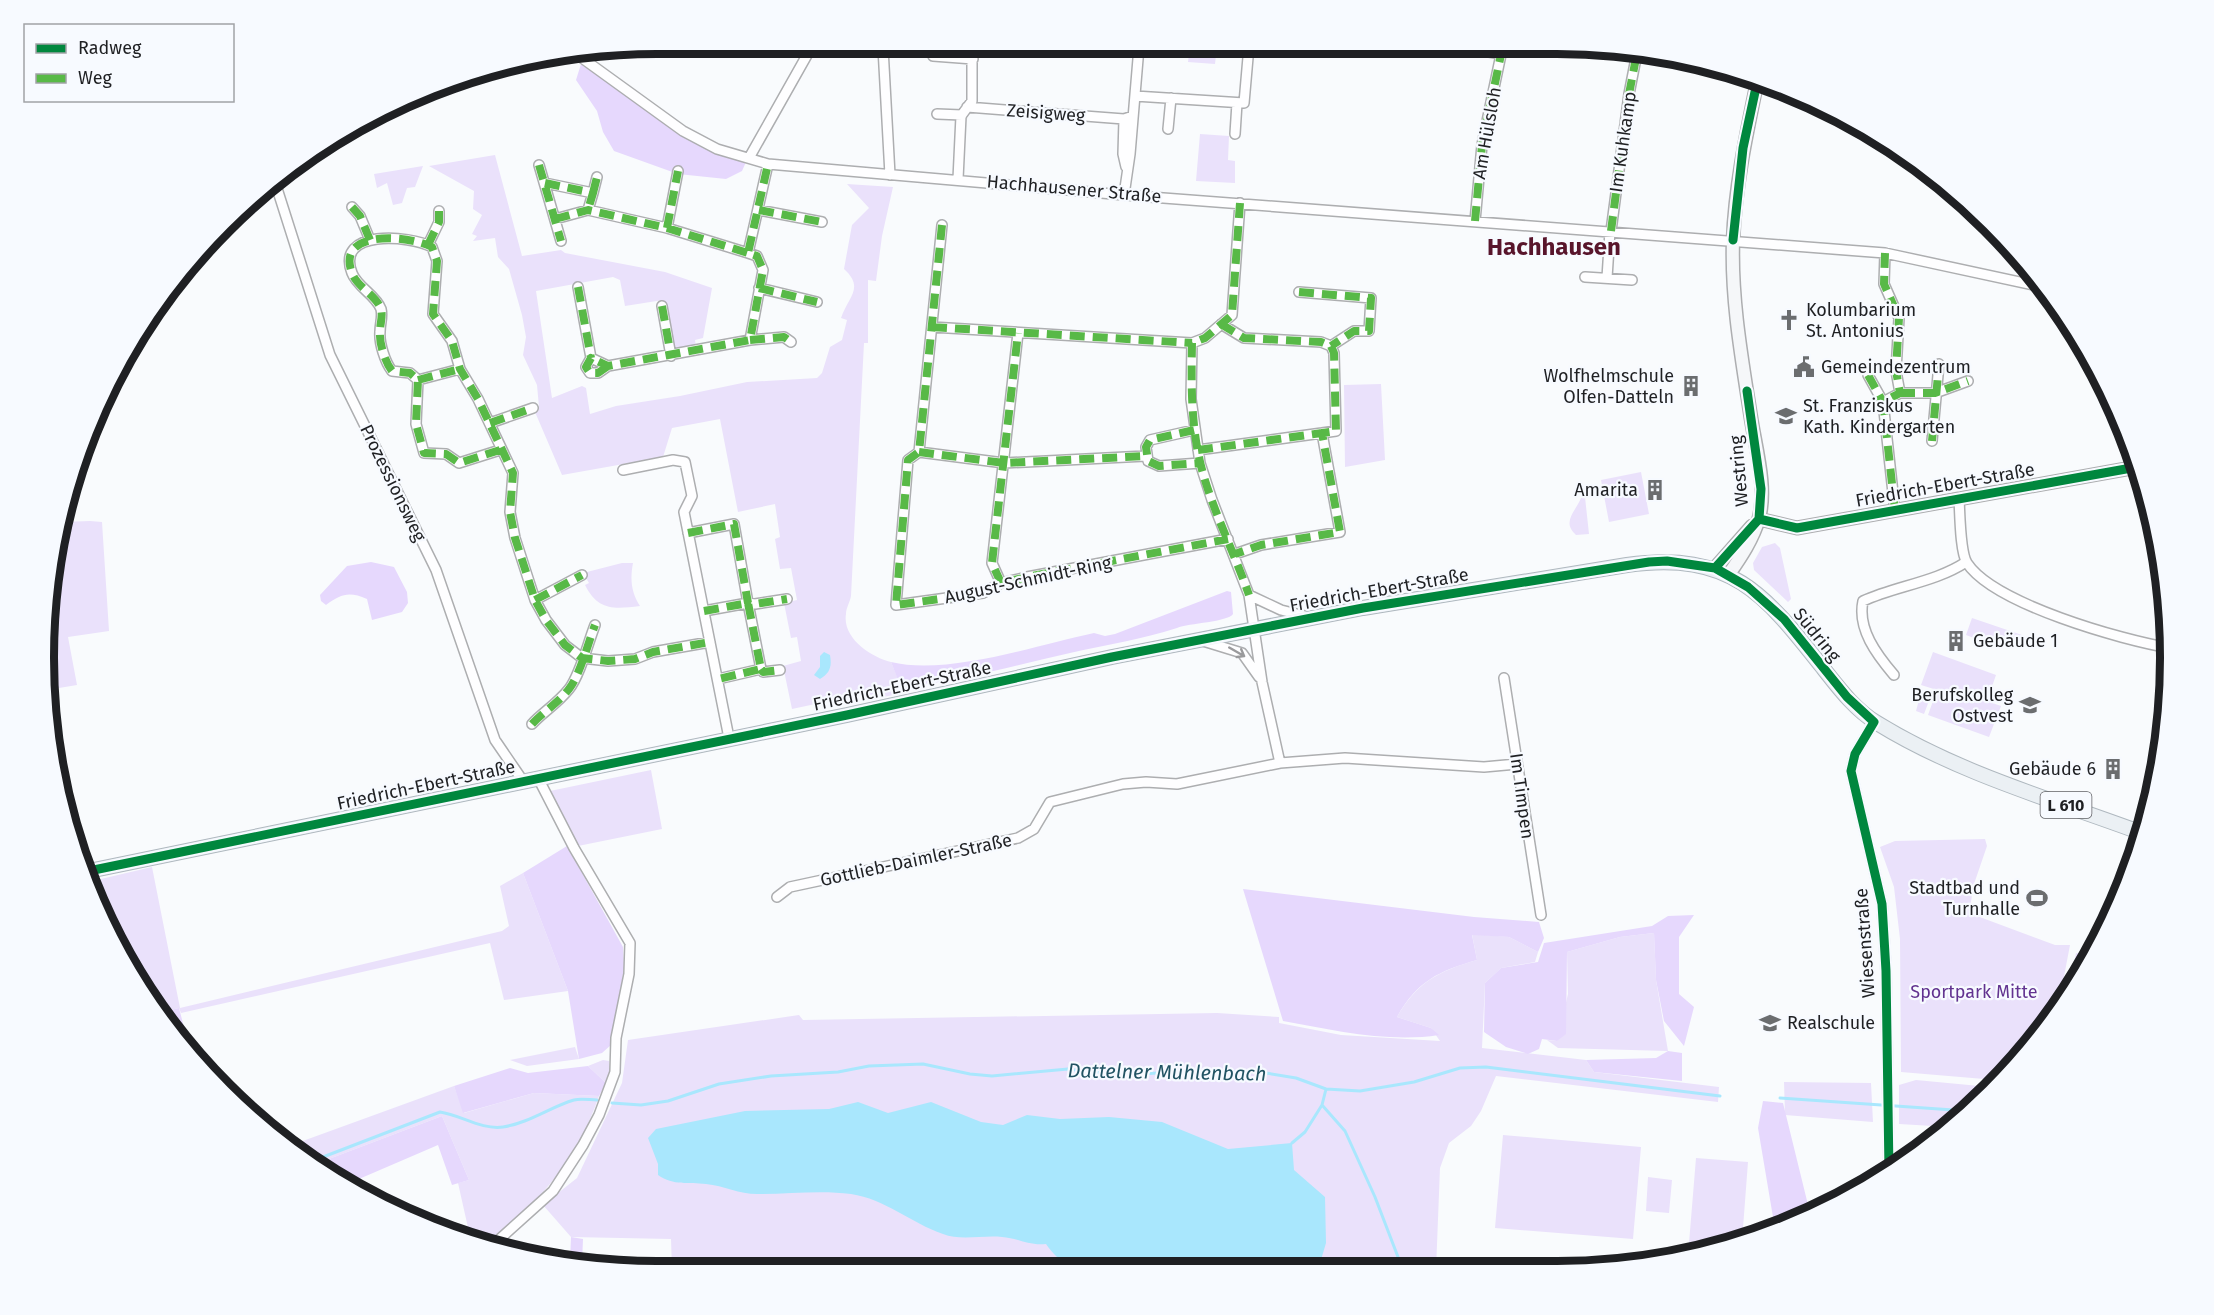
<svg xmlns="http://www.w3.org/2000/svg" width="2214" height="1315" font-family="'Fira Sans',sans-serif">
<rect width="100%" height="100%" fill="#f9fbfd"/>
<path fill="#eae1fb" d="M1190,46H1217L1215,64L1188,62Z
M1200,134L1229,136L1228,160L1235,161V183L1196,181Z
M495,155L522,256L561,250L565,253L665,272L712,288L703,338L695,340L696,347L677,350L673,346L663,300L625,306L620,280L613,277L536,291L552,398L582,386L586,388L590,414L616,406L680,396L747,382L817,378L822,373L830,347L842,340L847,320L841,318C848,297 865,288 844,269L852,225L869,208L847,184L893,187L882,236L876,281L868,280V343H864L851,596C850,602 846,608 846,614C842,638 871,657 891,662L904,693L883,697L862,694L792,709L783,666L801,661L797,637L791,638L784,603L797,600L791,568L780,569L775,539L780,537L775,504L738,512L720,419L672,428L663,457L562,475L535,412L539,407L537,385L523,355L526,337L522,315L509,269L498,257L495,238L473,241L477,236L472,234L482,215L473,209L474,191L429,166Z
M423,166L415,187L407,188L402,203L393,205L387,183L377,188L374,174Z
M1381,384L1385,460L1345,467L1344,385Z
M1641,472L1649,514L1609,522L1601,480Z
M1585,497L1589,534L1576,535C1561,522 1576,511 1581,498Z
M90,521L102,522L109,631L68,637L77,685L47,690C41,633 49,578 62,522Z
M1775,543L1780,548L1791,599L1788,602L1754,570L1753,563L1762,547Z
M622,563H633C630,579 631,592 640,606C614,609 598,611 585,585L589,583L583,573Z
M1972,618L2022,635L2018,648L1998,640L1997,643L1983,638L1982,641L1966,635Z
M1933,652L1996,675L1987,701L2001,706L1989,737L1928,715L1937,690L1921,685Z
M1917,688L1932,693L1924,714L1916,711L1919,700L1914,698Z
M651,770L662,829L578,846L550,791Z
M1985,839L1987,846L1974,884L1969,913L2055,945H2070L2058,1008L2043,1017L2041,1028L1996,1080L1901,1072L1900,939L1894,887L1880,847L1895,841Z
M152,867L180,1008L502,931L509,926L500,886L523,873L568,991L504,1000L490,943L181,1013L179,1008L158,1013L126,964L88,882Z
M1654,933L1656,980L1668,1051L1558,1048L1547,1040L1557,1041L1568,994L1567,952L1620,937Z
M1472,934L1509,937L1538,952L1535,962L1501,968L1485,983L1482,1048L1586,1060L1594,1072L1719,1087L1718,1102L1496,1076L1481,1111L1471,1126L1449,1143L1440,1168L1436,1270H914L888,1263L822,1261L821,1270H672L671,1239L571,1237L543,1205L577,1178L622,1083L628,1040L799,1015L803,1020L1217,1013L1279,1017V1023L1341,1035L1440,1041L1431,1028L1397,1017C1417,982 1439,971 1477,960Z
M2076,953L2090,955L2070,994H2068Z
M575,1047L579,1059L527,1066L510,1060Z
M603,1060L609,1061L610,1073L606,1083L588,1066Z
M1916,1080L1990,1087L1962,1119L1950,1127L1899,1124V1085Z
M1784,1082L1871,1083L1873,1122L1785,1115Z
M454,1086L464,1113L534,1093L599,1096C575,1165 541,1197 489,1245L471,1241L458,1183L469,1180L442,1116L313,1165L289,1146Z
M1503,1135L1641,1147L1633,1239L1495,1228Z
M1696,1158L1748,1162L1742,1241L1718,1246L1689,1243Z
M1648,1177L1672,1180L1669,1213L1646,1211Z"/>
<path fill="#e6d8fd" d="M581,64L681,135L746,162L742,171L726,179L678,174L614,151L603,132L597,111L576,80Z
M371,562L394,567L407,592L408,603L402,612L372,620L367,599C349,591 341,594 326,605L321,601L320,595L347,566Z
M1227,591L1231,592L1233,614C1228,622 1189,623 1177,628C1142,639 1106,645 1070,653C1017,665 964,680 910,686L902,690L891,662C947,676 1037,645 1094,633L1105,636L1115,634Z
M567,846L623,947L624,968L611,1045L602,1053L579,1059L568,991L523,873Z
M1243,889L1474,917L1539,922L1544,938L1538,952L1509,937L1472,935L1477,960C1439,971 1417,981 1397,1017L1431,1028L1439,1035C1388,1043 1333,1030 1283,1021Z
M1694,915L1679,937V994L1694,1007L1684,1046L1664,1021L1656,980L1654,933L1620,937L1567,952L1566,1034L1557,1041L1542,1039L1539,1049L1528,1054L1506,1047L1484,1032L1485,983L1501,968L1538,962L1544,943L1652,926L1668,916Z
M179,1008L185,1031L199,1052L206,1072L175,1036L174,1028L166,1025L158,1013Z
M1668,1051L1682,1053V1081L1594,1072L1586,1060L1656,1058Z
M588,1066L606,1083L599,1096L534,1093L463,1113L454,1086L510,1068L528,1073Z
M1763,1101L1783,1103L1810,1213L1775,1229L1758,1128Z
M442,1116L469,1180L452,1185L438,1145L359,1179L344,1172L332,1175L313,1165Z
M571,1237L583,1239L582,1263L570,1261Z"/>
<path fill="#a9e7fd" d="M824,652L830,655C832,667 830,673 820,679L814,675L820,667V656Z
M858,1102L888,1113L931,1102L981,1122L1003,1125L1027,1115L1060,1119L1109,1117L1162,1122L1228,1149L1292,1143L1294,1170L1325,1197L1326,1243L1318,1270H1223L1218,1267C1197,1265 1174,1262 1153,1262C1110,1263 1077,1289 1046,1244C1029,1246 1018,1238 1002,1237C983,1235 960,1241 943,1234C911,1223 885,1199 851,1194C821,1190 790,1194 760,1194C741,1195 725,1186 706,1184C688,1182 674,1186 658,1175V1164L648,1138L656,1129L745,1111L829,1109Z"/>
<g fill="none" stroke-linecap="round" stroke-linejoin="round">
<path stroke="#a9e7fd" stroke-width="3" d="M1326,1089L1322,1105L1345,1131L1375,1197L1403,1270
M1780,1098L1968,1111
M612,1103L641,1105L668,1101L719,1084L771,1076L838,1072L869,1066L923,1064L970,1074L992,1076L1068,1069L1123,1075L1193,1071L1260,1072L1296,1078L1326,1089L1360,1091L1414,1082L1460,1068L1486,1067L1720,1096
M1292,1143L1305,1132L1322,1105
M310,1162L440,1112C461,1115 481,1130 503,1127C529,1123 550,1107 574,1100C581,1098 590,1100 597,1100"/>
<defs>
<path id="street" d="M1447,45L1501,54
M1081,47L1138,51
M883,48L890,175
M571,50L683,131L717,149L768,164L1124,195L1885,253L2043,287
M933,56L973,59
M1135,96L1244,103L1249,46
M967,107L1124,119L1133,116
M937,114L962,115
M1124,119L1123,154L1126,167
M1168,129L1171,98
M1235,134L1237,103
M749,158L811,48
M539,165L561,241
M274,179L330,355L436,570L495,740L523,781
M958,179L961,116L972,101V47
M545,183L593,193L588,210
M593,193L597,177
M1124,195L1130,154L1139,47
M1240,203L1232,315L1205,338L1192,343L1191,399L1200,463L1212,500L1249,595L1262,682L1280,763
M352,207L360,216L370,240
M759,210L822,222
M555,219L588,210L667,228L748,253
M1475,221L1482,145L1503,45
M942,225L919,452L908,460L896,605L983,593L1001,583L1027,577L1228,539
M667,228L678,171
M1611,231L1629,94L1637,53
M428,245L439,222V211
M1885,253L1884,284L1899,318L1896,371L1900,393L1883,402L1895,511
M1585,277L1632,280
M1607,278L1610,231
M578,287L591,358
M759,288L817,302
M1299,292L1371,298L1369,331H1354L1331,346
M662,306L671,356
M1221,324L1244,338L1321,342L1331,346L1334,353L1336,431L1322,433L1340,532L1261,545L1235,554
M932,327L1192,343
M750,340L784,337L791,342
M608,366L598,373H590L586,367L591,358L608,366L750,340L763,270L757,256L748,253L768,164
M1868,375L1883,402
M418,380L460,369
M1900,393H1935L1968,381
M490,423L533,408
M1194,430L1150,440L1146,447L1148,461L1159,466L1200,463
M1932,441L1939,364
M500,450L459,463L446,454L424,453L416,424L418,380L410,373L392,371C385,362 379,343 380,332C380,323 383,317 381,309C376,295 357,287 352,273C335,229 409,235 432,247L437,261L433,314L452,341L460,369L478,399L513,473L510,512L515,538L535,600L546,620L565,645L582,658L608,661L635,659L653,652L710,642
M1198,450L1322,433
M919,452L1004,463L1146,456
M623,470L673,460L685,462L692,496L684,512L729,738
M1959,499C1960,514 1960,552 1967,563C1994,604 2122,640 2170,648
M688,533L734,524L748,603L755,604L787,599
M1001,583L992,563L1018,333
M1249,595L1281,610L1309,617
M535,600L582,575
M704,611L748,603L761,669L718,679
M1203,641L1242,653L1259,677
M761,669L763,672L780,670
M1894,675C1877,655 1857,629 1863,601C1896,586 1936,582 1966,562
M1504,678L1541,915
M1874,722L1855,754L1851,771L1882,904L1886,971L1889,1171
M532,724C543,712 557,704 569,689C580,675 588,643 595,625
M777,897L790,887L1018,838L1034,829L1050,802L1123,784L1146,782L1177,784L1280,763L1345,758L1484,767L1517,764
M493,1245L553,1191L583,1145L599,1115L615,1072L616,1038L629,974L630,943L574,848L538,778"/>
<path id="secondary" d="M1759,519L1797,528L2137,467
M1715,568L1752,526
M1729,574C1741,557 1753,539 1759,518C1767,487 1756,450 1751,418C1742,360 1731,299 1733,241C1735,186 1747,131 1758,78"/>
<path id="primary" d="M84,872L847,715L1112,657L1363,608L1627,565C1731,551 1764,593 1823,668C1838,687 1855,710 1877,723C1958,773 2053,800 2142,833"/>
</defs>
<use href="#street" stroke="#adaeb0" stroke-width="12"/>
<use href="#secondary" stroke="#adaeb0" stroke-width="15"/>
<use href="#primary" stroke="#afb8bf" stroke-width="16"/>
<use href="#street" stroke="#fefeff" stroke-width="9"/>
<use href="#secondary" stroke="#f5f7f9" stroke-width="12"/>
<use href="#primary" stroke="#ebf0f4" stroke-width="14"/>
<path stroke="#58b947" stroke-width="8" stroke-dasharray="15 8" stroke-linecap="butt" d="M1447,45L1501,54
M539,165L561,241
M545,183L593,193L588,210
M593,193L597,177
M1240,203L1232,315L1205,338L1192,343C1191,389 1191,433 1204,477C1216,517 1235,555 1249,595
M352,207L360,216L370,240
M759,210L822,222
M555,219L588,210L667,228L748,253
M1475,221L1482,145L1503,45
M942,225L919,452L908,460L896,605L983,593L1001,583L1027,577L1228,539
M667,228L678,171
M1611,231L1629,94L1637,53
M428,245L439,222V211
M1885,253L1884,284L1899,318L1896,371L1900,393L1883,402L1895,511
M578,287L591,358
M759,288L817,302
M1299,292L1371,298L1369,331H1354L1331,346
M662,306L671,356
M1221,324L1244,338L1321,342L1331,346L1334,353L1336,431L1322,433L1340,532L1261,545L1235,554
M932,327L1192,343
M750,340L784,337L791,342
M608,366L598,373H590L586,367L591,358L608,366L750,340L763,270L757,256L748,253L768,164
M1868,375L1883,402
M418,380L460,369
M1900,393H1935L1968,381
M490,423L533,408
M1194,430L1150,440L1146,447L1148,461L1159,466L1200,463
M1932,441L1939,364
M500,450L459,463L446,454L424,453L416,424L418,380L410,373L392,371C385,362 379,343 380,332C380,323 383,317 381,309C376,295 357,287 352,273C335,229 409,235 432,247L437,261L433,314L452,341L460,369L478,399L513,473L510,512L515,538L535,600L546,620L565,645L582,658L608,661L635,659L653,652L710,642
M1198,450L1322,433
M919,452L1004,463L1146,456
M688,533L734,524L748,603L755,604L787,599
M1001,583L992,563L1018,333
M535,600L582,575
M704,611L748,603L761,669L718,679
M761,669L763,672L780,670
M532,724C543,712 557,704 569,689C580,675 588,643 595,625"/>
<defs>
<path id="cycleway" d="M1733,240L1743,148L1758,78
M1759,519L1797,528L2137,467
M1715,568L1759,519L1761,489L1747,391
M84,872L847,715L1112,657L1363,608L1649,562L1667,561L1715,568L1748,587L1784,619L1847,697L1874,722L1855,754L1851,771L1882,904L1886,971L1889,1171"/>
</defs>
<use href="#cycleway" stroke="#f7faff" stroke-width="13"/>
<use href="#cycleway" stroke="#00873e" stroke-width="9"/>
</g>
<defs><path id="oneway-shaft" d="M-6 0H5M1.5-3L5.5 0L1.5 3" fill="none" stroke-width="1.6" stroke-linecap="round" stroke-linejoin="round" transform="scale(1.5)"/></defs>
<use stroke="#9a9a9c" href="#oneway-shaft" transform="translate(1237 652) rotate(30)"/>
<defs>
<symbol id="church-bare" viewBox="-9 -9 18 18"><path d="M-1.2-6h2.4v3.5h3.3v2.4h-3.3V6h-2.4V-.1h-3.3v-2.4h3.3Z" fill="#6b6d6f" stroke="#f7faff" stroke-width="2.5" paint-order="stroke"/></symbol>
<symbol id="civic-bare" viewBox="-9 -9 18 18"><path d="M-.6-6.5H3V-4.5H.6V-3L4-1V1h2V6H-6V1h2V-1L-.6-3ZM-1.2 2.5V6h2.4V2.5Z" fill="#6b6d6f" stroke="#f7faff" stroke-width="2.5" paint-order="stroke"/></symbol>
<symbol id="building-bare" viewBox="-9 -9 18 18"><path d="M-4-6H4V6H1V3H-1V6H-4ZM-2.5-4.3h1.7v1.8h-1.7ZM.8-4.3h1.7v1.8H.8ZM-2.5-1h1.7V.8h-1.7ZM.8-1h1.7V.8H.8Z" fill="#6b6d6f" stroke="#f7faff" stroke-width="2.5" paint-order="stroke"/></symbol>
<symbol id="school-bare" viewBox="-9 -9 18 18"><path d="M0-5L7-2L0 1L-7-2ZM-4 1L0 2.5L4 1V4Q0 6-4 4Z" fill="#6b6d6f" stroke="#f7faff" stroke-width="2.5" paint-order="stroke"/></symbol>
<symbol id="stadium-bare" viewBox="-9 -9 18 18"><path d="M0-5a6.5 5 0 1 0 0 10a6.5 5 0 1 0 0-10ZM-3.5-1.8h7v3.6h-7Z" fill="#6b6d6f" stroke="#f7faff" stroke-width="2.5" paint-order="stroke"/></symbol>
</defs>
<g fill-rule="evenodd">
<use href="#church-bare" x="1774" y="305" width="30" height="30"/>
<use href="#civic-bare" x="1789" y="352" width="30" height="30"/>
<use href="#building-bare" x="1676" y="371" width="30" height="30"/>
<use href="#school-bare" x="1771" y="401" width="30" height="30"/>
<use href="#building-bare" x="1640" y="475" width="30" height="30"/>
<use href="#building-bare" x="1941" y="626" width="30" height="30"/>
<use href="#school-bare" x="2015" y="690" width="30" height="30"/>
<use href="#building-bare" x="2098" y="754" width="30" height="30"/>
<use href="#stadium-bare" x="2022" y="883" width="30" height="30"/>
<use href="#school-bare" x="1755" y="1008" width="30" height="30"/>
</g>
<g text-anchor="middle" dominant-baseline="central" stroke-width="4.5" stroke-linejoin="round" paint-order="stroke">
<rect fill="#f7faff" stroke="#606165" stroke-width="1.5" x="2040.5" y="792" width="51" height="26" rx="4.5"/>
<g font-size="16" font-weight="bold" fill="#1f2023">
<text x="2066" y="805">L 610</text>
</g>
<g font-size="18" fill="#1f2023" stroke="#f7faff">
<text transform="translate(1046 113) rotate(4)">Zeisigweg</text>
<text transform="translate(1487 133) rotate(-80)">Am Hülsloh</text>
<text transform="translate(1623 142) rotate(-82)">Im Kuhkamp</text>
<text transform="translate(1074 189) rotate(5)">Hachhausener Straße</text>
<text transform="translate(1739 471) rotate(-95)">Westring</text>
<text transform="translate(393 483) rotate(64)">Prozessionsweg</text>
<text transform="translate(1945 485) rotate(-10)">Friedrich-Ebert-Straße</text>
<text transform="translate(1028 580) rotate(-12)">August-Schmidt-Ring</text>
<text transform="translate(1379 590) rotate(-10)">Friedrich-Ebert-Straße</text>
<text transform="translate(1817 635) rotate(51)">Südring</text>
<text transform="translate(902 686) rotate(-12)">Friedrich-Ebert-Straße</text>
<text transform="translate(426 785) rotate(-12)">Friedrich-Ebert-Straße</text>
<text transform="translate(1522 796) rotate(82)">Im Timpen</text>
<text transform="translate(916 860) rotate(-12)">Gottlieb-Daimler-Straße</text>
<text transform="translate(1865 943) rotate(-94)">Wiesenstraße</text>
</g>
<g font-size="18" fill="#1f2023" stroke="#f7faff" text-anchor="start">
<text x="1806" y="310">Kolumbarium<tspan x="1806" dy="21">St. Antonius</tspan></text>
<text x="1821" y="367">Gemeindezentrum</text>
<text x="1674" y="376" text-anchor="end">Wolfhelmschule<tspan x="1674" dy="21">Olfen-Datteln</tspan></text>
<text x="1803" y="406">St. Franziskus<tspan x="1803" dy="21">Kath. Kindergarten</tspan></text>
<text x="1638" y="490" text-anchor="end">Amarita</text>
<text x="1973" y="641">Gebäude 1</text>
<text x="2013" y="695" text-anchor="end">Berufskolleg<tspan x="2013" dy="21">Ostvest</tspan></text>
<text x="2096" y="769" text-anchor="end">Gebäude 6</text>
<text x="2020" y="888" text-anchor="end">Stadtbad und<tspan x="2020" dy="21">Turnhalle</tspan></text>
<text x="1787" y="1023">Realschule</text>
</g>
<g font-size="18" fill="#623390" stroke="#f7faff">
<text x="1974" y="992">Sportpark Mitte</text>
</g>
<g font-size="20" font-style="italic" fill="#215363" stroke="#f7faff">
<text transform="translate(1167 1072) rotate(1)">Dattelner Mühlenbach</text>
</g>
<g font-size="24" font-weight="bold" fill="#58152b" stroke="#f7faff">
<text x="1554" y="247">Hachhausen</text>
</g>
</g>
<path d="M0 0H2214V1315H0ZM657 54H1557A603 603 0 0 1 2160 657V658A603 603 0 0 1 1557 1261H657A603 603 0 0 1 54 658V657A603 603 0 0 1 657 54Z" fill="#f7faff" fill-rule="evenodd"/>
<path fill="none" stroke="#1f2023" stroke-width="8" d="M657 54H1557A603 603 0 0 1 2160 657V658A603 603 0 0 1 1557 1261H657A603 603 0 0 1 54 658V657A603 603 0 0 1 657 54Z"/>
<rect x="24" y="24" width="210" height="78" fill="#f7faff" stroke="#a1a3a7" stroke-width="1.5"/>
<rect x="36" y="44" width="30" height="9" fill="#00873e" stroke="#a1a3a7" stroke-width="1.5"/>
<text x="78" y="54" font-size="18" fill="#1f2023">Radweg</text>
<rect x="36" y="74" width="30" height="9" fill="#58b947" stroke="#a1a3a7" stroke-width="1.5"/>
<text x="78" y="84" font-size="18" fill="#1f2023">Weg</text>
</svg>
